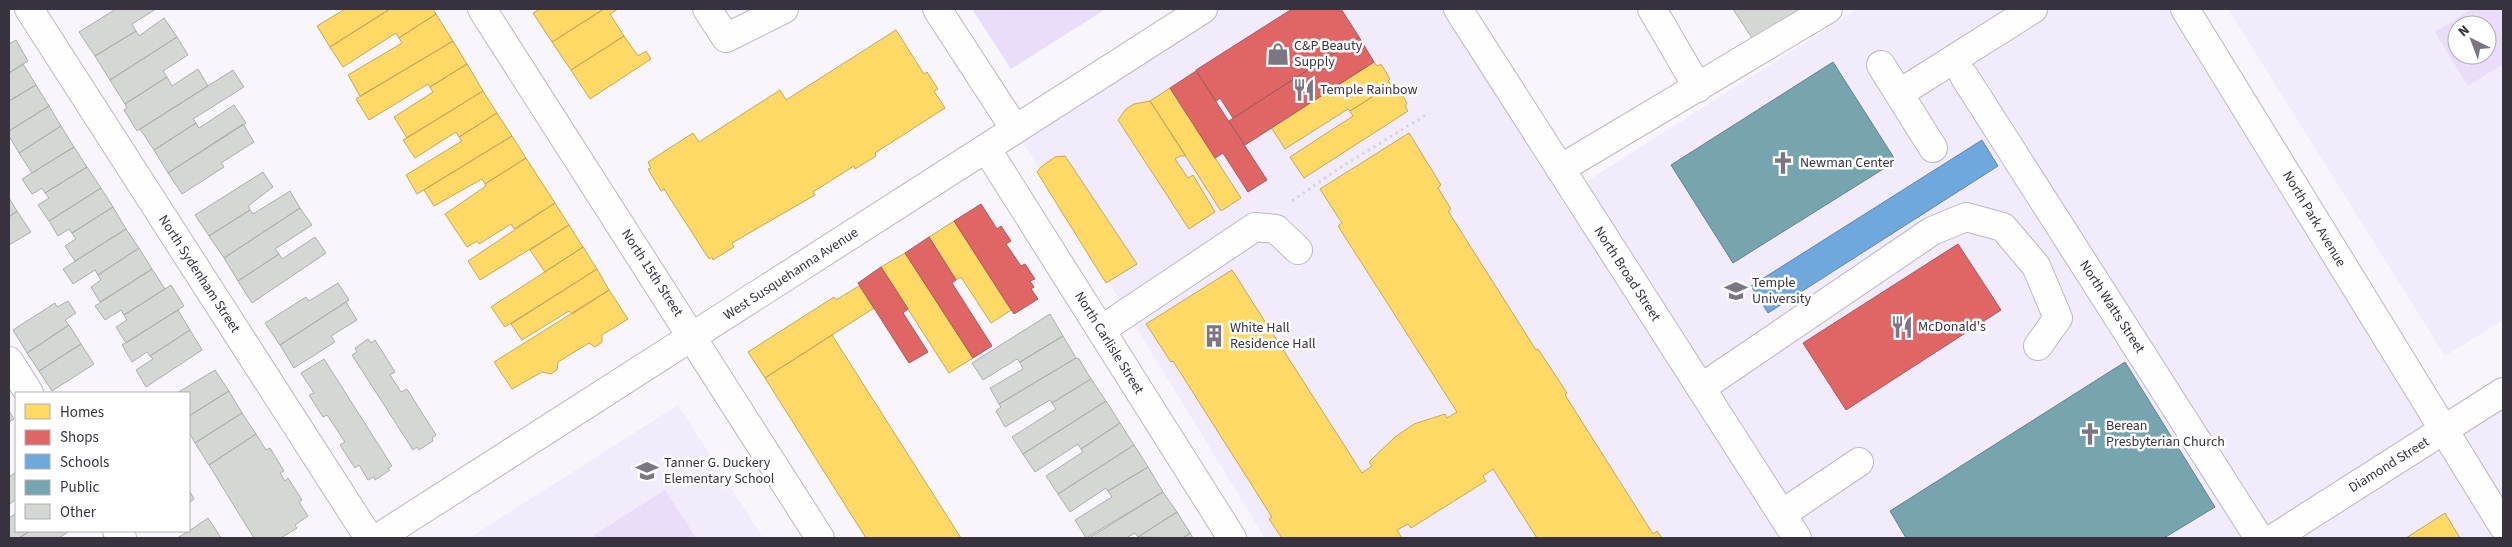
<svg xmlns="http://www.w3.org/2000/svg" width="2512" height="547" font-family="'Source Sans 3',sans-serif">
<rect width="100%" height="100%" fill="#f8f5fc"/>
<path fill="#f2ebfb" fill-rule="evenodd" d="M1203,9H1458L1573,190L1858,9H2185L2443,430L2503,392V538H1265L1015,129Z
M2228,9H2503V320L2445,356ZM2457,25H2487V55H2457Z
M678,405L763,538H469Z"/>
<path fill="#eaddfa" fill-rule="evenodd" d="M972,9H1106L1011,69Z
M2472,9H2503V64L2468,86L2435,32ZM2457,25H2487V55H2457Z
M665,490L696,538H596L594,535Z"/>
<path fill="#ffd966" stroke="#c3a75a" d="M345,9H390L330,47L317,26Z
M390,9H433L436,14L399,38L396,33L343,67L330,47Z
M540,9H604L552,42L533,13Z
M604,9H618L610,14L624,36L571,70L552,42Z
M436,14L453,41L360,96L348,75L402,43L399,38Z
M896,30L924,74L927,72L938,89L934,91L945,108L875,153L876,156L855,169L854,166L813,192L815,195L732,243L734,247L713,260L712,257L709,259L664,189L661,191L648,169L651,168L648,162L693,133L699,142L780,90L786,100Z
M624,36L638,56L646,51L651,59L590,99L571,70Z
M453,41L467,64L430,87L428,84L369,120L356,99Z
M1374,62L1377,66L1381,64L1390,79L1388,81L1391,85L1350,111L1348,109L1285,149L1271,127Z
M467,64L483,91L407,138L394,117L433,92L430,87Z
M1391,85L1394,90L1398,88L1407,103L1405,106L1408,111L1304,178L1290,157L1353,116L1350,111Z
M1170,88L1241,198L1221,211L1150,101Z
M483,91L497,113L459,137L456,132L415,158L403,140Z
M1150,101L1186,156H1180L1175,159L1188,178L1193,175L1215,212L1189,229L1118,120L1126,109L1134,104Z
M497,113L512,136L417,194L406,175L462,141L459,137Z
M1409,133L1441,185L1438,188L1451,209L1448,211L1536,350L1538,349L1567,393L1565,395L1653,534L1657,531L1662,538H1537L1493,469L1483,476L1486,481L1411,528L1408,524L1397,530L1402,538H1282L1269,519L1272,517L1173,361L1171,362L1146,324L1232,270L1362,473L1372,466L1369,462L1395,437L1414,424L1445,414L1447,418L1457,412L1338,226L1342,223L1320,189Z
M512,136L526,158L485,184L482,179L434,206L424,190Z
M1065,156L1137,264L1106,283L1037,172L1041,167L1055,157Z
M526,158L555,203L514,229L511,224L479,244L477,241L467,247L445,214L486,186L485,184Z
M555,203L569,225L480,280L468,261Z
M954,221L1011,310L991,323L961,277L956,280L929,237Z
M569,225L583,247L545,272L530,250Z
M583,247L597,269L505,327L491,307Z
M905,253L973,358L949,373L881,267Z
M597,269L609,290L572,314L569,311L522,340L511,324Z
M859,286L874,308L765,378L748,352L834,297L836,300Z
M609,290L628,319L602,335V342L595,347L589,343L558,362L557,370L551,374L542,372L512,389L494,362Z
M832,335L961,538H866L765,378Z
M2445,513L2460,538H2406Z"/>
<path fill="#e06666" stroke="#ae565a" d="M1292,9H1341L1359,37L1233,118L1220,98L1216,101L1196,70Z
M1359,37L1374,62L1245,145L1229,121Z
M1196,71L1267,180L1248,192L1223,153L1215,158L1170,88Z
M981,204L997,229L1001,226L1011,241L1006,244L1021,266L1025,264L1035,279L1030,281L1034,287L1031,289L1038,299L1014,314L954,221Z
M929,237L956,280L952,283L992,346L973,358L905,253Z
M1958,244L2001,310L1846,410L1803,343Z
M881,267L908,309L903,313L928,352L909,363L858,283Z"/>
<path fill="#6fa8dc" stroke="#5e85ad" d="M1982,140L1998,166L1768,313L1751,286Z"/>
<path fill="#76a5af" stroke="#63828d" d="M1833,62L1896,161L1733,263L1671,165Z
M2125,362L2215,507L2164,538H1906L1890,511Z"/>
<path fill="#d4d7d4" stroke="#acaeac" d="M116,9H156L132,24L136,31L95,56L79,32Z
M1733,9H1810L1756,44Z
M164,18L177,37L110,80L95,56L136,31L139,36Z
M177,37L188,55L163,71L167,77L125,104L110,80Z
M16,40L28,61L9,73V44Z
M23,64L36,85L9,101V73Z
M198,69L208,86L137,131L124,110L127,108L125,104L167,77L172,86Z
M233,70L244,87L193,119L196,123L154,150L140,129Z
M36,85L49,106L9,131V101Z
M234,105L246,123L168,173L154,150L196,123L199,128Z
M49,106L61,126L19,153L9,136V131Z
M243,124L254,142L221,163L224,167L182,194L168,173Z
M61,126L74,147L32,173L19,153Z
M74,147L87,167L45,193L42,188L32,194L22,179Z
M87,167L101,188L49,221L38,205L49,198L45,193Z
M263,172L273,187L248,206L250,210L209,236L195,215Z
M101,188L113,207L72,233L69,229L58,236L49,221Z
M290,191L300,208L224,258L209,236L250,210L253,214Z
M9,198L17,211L9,217Z
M113,207L126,229L75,261L65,246L76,239L72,233Z
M300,208L312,225L275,249L279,254L238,281L224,258Z
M17,211L31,232L9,245V217Z
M126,229L139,248L98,275L95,270L73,284L63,269Z
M315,237L326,253L252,303L238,281L279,254L282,259Z
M139,248L152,269L100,302L91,287L101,280L98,275Z
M152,269L165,289L124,315L121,310L105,320L95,306Z
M338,283L349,300L280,345L265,323L306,297L309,301Z
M171,285L184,306L126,343L116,327L127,320L124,315Z
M68,301L76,313L65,320L69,325L27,353L13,330L55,303L57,307Z
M346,302L357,320L331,336L335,342L294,368L280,345Z
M178,310L190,330L150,356L147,352L132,362L122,345Z
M1050,314L1063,336L1020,362L1017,359L983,380L972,363Z
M69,325L81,344L39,371L27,353Z
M190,330L202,350L146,387L136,370L153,359L150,356Z
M1063,336L1076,358L999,404L990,388L1023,369L1020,362Z
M368,339L371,343L375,340L395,372L390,375L401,392L407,389L436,435L432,438L433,441L419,450L417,447L413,450L352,355L357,352L355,348Z
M81,344L94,364L52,391L39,371Z
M1076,358L1079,359L1091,379L1052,403L1050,400L1005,427L996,411L1001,407L999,404Z
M324,359L392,466L388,468L390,470L375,480L374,477L368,480L359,465L355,468L340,445L345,442L327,415L323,417L309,395L314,393L301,373Z
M215,370L229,391L189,416V393H177Z
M1091,379L1106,401L1023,454L1012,437L1056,409L1052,403Z
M229,391L242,413L195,443L189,432V416Z
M1106,401L1120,423L1081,449L1078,444L1035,472L1023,454Z
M9,411L14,419L9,422Z
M242,413L256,434L209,465L195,443Z
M1120,423L1134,445L1058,494L1046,476L1083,452L1081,449Z
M256,434L266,450L270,448L284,471L280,473L285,481L288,478L302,500L299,502L308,516L295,525L297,528L281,538H254L209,465Z
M1134,445L1148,467L1108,491L1106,488L1070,512L1058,494Z
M1148,467L1163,492L1086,538L1075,520L1112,497L1108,491Z
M16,472V499L9,505V477Z
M189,490L194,499L189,503Z
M1163,492L1177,512L1138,537L1135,533L1126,538H1089Z
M1177,512L1190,533L1183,538L1138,537Z
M16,513V531H30L19,538H9V518Z
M208,518L221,538H177L189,531Z
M30,531H67L68,532L59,538H19Z
M1190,533L1193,538H1183Z"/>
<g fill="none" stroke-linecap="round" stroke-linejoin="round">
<defs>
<path id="minor" d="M29,9L369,538
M482,9L820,538
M707,9L726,38L784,9
M937,9L1015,129
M1652,9L1698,88
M2185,9L2503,526
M1881,65L1933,148
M1964,76L2259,538
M1900,93L2033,9
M986,148L1232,538
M1560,169L1828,9
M1101,330L1255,227L1276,229L1298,250
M9,361L29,393
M1701,388L1932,231L1966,217L2003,227L2036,266L2058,318L2038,346
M1782,514L1859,462
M117,531L122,538
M378,538L1203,9"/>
<path id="major" d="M1458,9L1797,538
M2274,538L2503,392"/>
</defs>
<use href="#minor" stroke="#bcb7c0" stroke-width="30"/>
<use href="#major" stroke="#bcb7c0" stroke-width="30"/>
<path stroke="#d6d5d8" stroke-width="3" stroke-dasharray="2.5 4" stroke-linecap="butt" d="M1292,201L1338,169L1429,113"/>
<use href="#minor" stroke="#fefeff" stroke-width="28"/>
<use href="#major" stroke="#fefeff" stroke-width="28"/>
</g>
<defs>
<symbol id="shop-bare" viewBox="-9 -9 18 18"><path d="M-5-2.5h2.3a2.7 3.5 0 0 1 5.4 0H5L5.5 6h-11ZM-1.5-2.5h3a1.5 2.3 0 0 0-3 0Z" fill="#7b7681" stroke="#fff" stroke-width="2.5" paint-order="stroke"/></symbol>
<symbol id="restaurant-bare" viewBox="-9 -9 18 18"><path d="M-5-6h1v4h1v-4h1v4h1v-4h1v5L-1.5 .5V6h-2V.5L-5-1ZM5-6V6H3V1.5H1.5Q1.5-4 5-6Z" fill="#7b7681" stroke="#fff" stroke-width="2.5" paint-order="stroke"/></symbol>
<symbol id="church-bare" viewBox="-9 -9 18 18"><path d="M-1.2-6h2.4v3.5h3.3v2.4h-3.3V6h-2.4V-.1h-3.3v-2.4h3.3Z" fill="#7b7681" stroke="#fff" stroke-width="2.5" paint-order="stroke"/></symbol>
<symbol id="university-bare" viewBox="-9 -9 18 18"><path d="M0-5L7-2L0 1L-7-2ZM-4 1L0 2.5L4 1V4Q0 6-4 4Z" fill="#7b7681" stroke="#fff" stroke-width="2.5" paint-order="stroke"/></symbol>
<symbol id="building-bare" viewBox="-9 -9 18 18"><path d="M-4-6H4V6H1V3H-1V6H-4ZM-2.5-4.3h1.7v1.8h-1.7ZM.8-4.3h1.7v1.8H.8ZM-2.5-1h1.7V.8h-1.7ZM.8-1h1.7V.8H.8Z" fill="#7b7681" stroke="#fff" stroke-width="2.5" paint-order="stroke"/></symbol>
<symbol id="school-bare" viewBox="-9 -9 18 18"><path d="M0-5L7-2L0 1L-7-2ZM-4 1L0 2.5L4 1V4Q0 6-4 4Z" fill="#7b7681" stroke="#fff" stroke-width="2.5" paint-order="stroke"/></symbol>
</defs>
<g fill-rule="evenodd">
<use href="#shop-bare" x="1262" y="38" width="32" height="32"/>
<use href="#restaurant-bare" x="1288" y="74" width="32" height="32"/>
<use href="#church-bare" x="1767" y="147" width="32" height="32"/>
<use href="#university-bare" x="1720" y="275" width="32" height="32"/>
<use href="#restaurant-bare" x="1886" y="311" width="32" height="32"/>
<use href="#building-bare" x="1198" y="320" width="32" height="32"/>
<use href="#church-bare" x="2074" y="418" width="32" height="32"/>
<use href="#school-bare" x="631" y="455" width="32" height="32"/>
</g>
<g text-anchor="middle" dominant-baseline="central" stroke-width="5" stroke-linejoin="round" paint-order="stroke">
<g font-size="14" fill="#38323f" stroke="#fff" text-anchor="start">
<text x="1294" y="46">C&amp;P Beauty<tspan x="1294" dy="16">Supply</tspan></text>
<text x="1320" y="90">Temple Rainbow</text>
<text x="1800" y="163">Newman Center</text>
<text x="1752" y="283">Temple<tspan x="1752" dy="16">University</tspan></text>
<text x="1918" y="327">McDonald's</text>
<text x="1230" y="328">White Hall<tspan x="1230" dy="16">Residence Hall</tspan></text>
<text x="2106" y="426">Berean<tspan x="2106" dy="16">Presbyterian Church</tspan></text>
<text x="664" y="463">Tanner G. Duckery<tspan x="664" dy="16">Elementary School</tspan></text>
</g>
<g font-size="14" fill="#38323f" stroke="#fff">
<text transform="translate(2314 219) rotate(59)">North Park Avenue</text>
<text transform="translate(652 273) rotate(57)">North 15th Street</text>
<text transform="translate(199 274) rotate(57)">North Sydenham Street</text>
<text transform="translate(791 274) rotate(-33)">West Susquehanna Avenue</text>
<text transform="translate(1627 274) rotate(57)">North Broad Street</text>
<text transform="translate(2112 307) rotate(57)">North Watts Street</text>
<text transform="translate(1109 343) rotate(58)">North Carlisle Street</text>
<text transform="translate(2389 465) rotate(-32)">Diamond Street</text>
</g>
</g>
<rect width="2512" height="547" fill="none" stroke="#38323f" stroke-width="20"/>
<rect x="15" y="392" width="175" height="140" fill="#ffffff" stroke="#afadb2"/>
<rect x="25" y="404" width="25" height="15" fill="#ffd966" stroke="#afadb2"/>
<text x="60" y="417" font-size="15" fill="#38323f">Homes</text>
<rect x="25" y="430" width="25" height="15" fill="#e06666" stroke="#afadb2"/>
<text x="60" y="442" font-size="15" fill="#38323f">Shops</text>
<rect x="25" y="454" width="25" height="15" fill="#6fa8dc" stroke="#afadb2"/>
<text x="60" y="467" font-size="15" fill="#38323f">Schools</text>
<rect x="25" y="480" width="25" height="15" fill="#76a5af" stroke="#afadb2"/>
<text x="60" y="492" font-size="15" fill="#38323f">Public</text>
<rect x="25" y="504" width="25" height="15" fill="#d4d7d4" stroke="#afadb2"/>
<text x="60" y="517" font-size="15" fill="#38323f">Other</text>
<g transform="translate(2472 40) rotate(318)"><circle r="24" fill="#ffffff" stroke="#afadb2"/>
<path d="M0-4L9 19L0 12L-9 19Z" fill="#7b7681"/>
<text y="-8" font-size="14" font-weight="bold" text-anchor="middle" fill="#38323f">N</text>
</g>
</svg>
